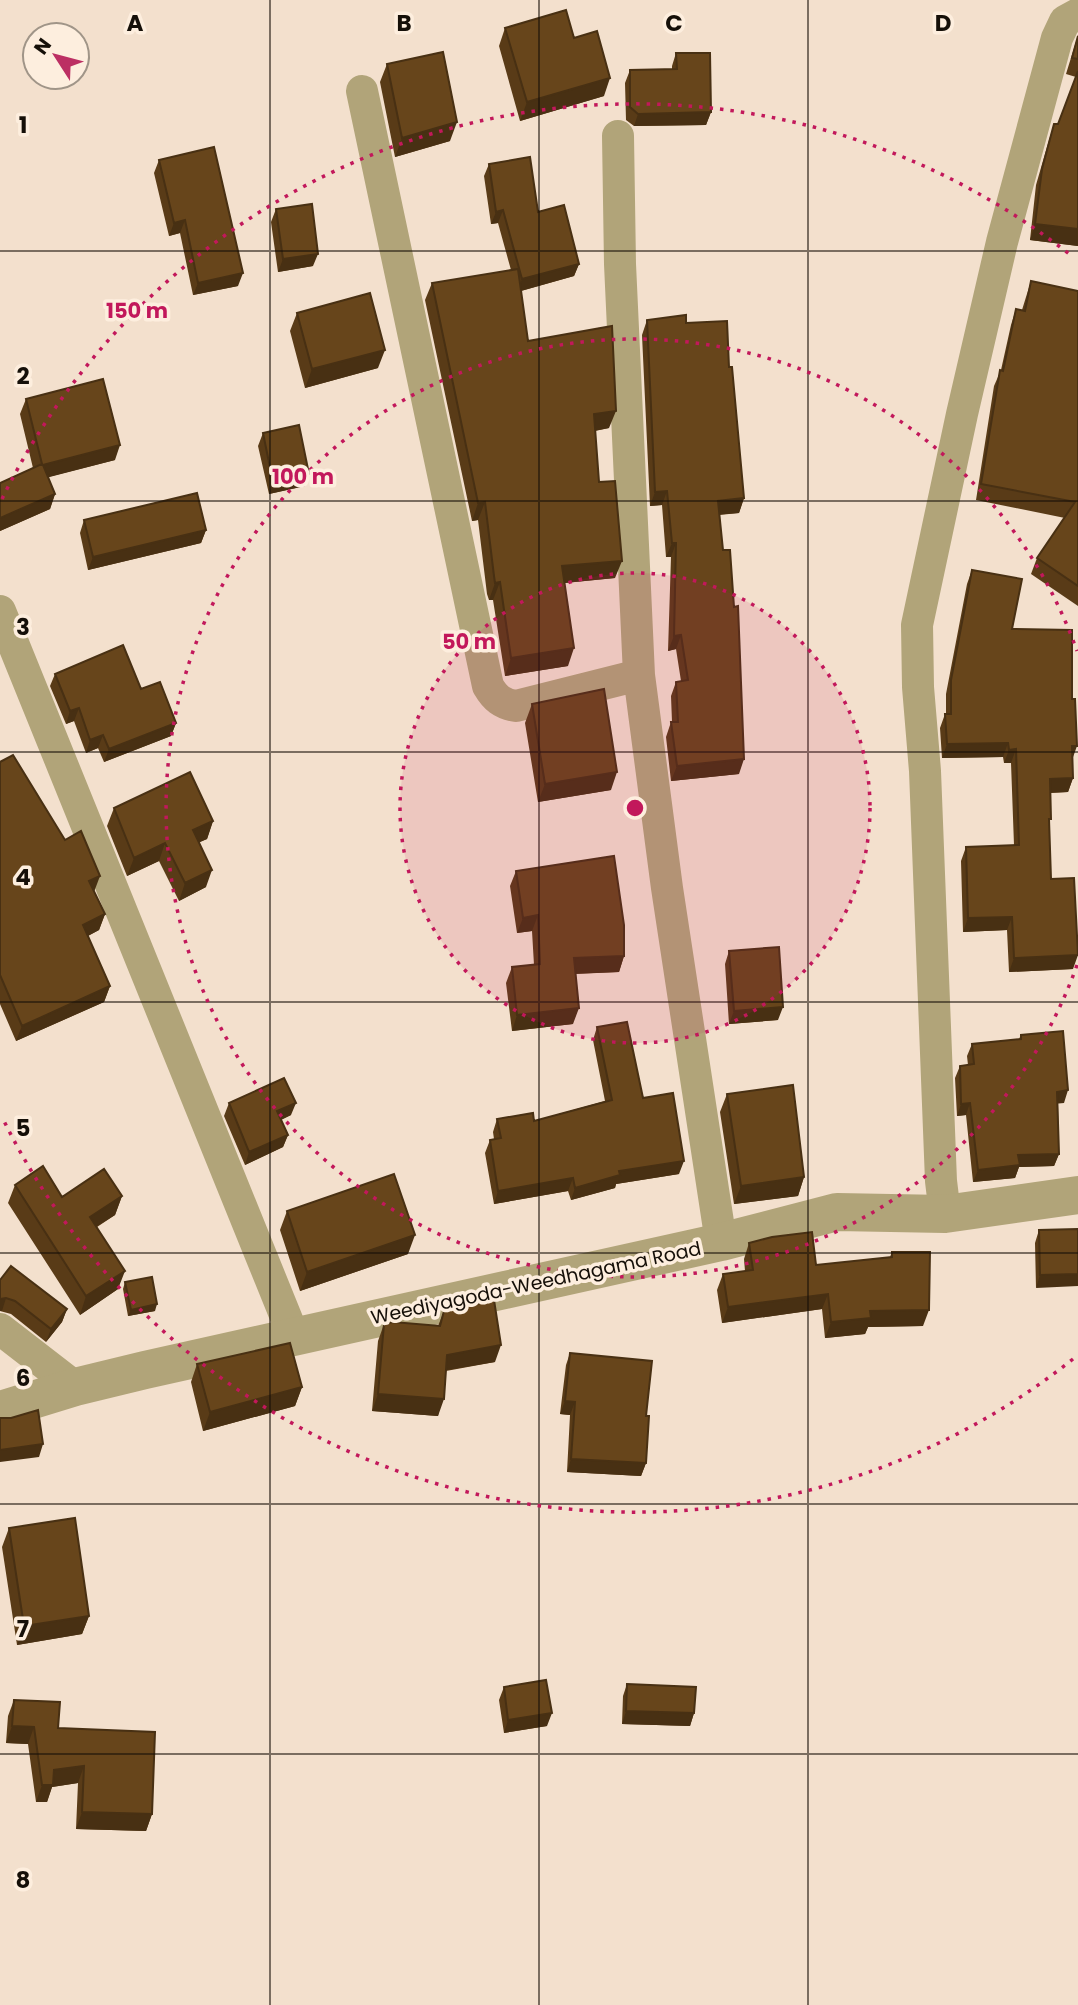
<svg xmlns="http://www.w3.org/2000/svg" width="1078" height="2005" font-family="Poppins,sans-serif">
<rect width="100%" height="100%" fill="#f3e0cd"/>
<g fill="none" stroke-linecap="round" stroke-linejoin="round">
<path stroke="#b1a479" stroke-width="32" d="M362,91L488,686C495,698 502,704 516,706L639,675
M618,136L620,264L639,675L667,888L721,1242
M0,611L294,1337
M945,1214L941,1181L925,771L918,687L917,625L962,414L1002,242L1057,38L1065,21L1078,14
M0,1329L75,1387"/>
<path stroke="#b1a479" stroke-width="38" d="M0,1410L75,1387L145,1370L721,1242L837,1212L945,1214L1078,1195"/>
</g>
<path fill="#593b17" d="M505,28L574,38L604,96L520,121L499,46Z
M1078,35V246L1030,240L1036,185L1049,140L1054,124H1058L1076,77L1066,74Z
M676,53L711,112L706,125L634,126L626,120L625,83L630,70L672,69V66Z
M387,64L450,141L395,157L380,82Z
M159,160L238,286L193,295L180,233L169,236L154,173Z
M489,164L538,212L579,264L574,276L521,291L528,341L609,428L595,431L599,482L615,578L564,583L568,666L505,676L493,600H489L487,594L478,520L472,521L425,300L432,283L511,270L498,223L491,224L484,176Z
M276,209L313,266L278,272L271,222Z
M1031,281L1078,291V606L1031,574L1037,558L1065,518L976,500L994,386L1001,370L1011,325L1016,309L1022,310L1026,297Z
M297,313L378,368L305,388L290,331Z
M647,320L686,323L729,367L744,498L739,513L719,515L739,774L671,781L666,737L671,722H672L671,696L676,682L681,681L676,649L668,651L671,557H666L662,505L650,506L642,335Z
M26,399L115,460L48,477L55,494L50,509L0,531V483L33,468L20,414Z
M263,433L305,486L269,494L258,446Z
M84,520L206,530L201,543L88,570L80,533Z
M972,570L1012,629L1072,699L1073,778L1068,792L1050,793L1049,825L1051,879L1073,969L1009,972L1007,930L963,932L961,861L966,847L1014,845L1011,763H1004L1003,757L942,758L940,728L945,714H946V694L967,584Z
M55,674L141,689L176,723L171,736L104,762L98,748L86,753L74,721L66,724L50,686Z
M532,704L611,790L538,802L525,723Z
M0,762L94,891L105,914L99,930L88,936L110,986L104,1002L16,1041L0,1004Z
M114,808L213,821L207,839L199,842L206,887L179,901L159,861L127,876L107,826Z
M516,871L624,956L619,972L575,974L573,1024L512,1031L506,983L512,967L534,965L532,931L517,933L510,886Z
M729,951L778,1020L729,1024L725,964Z
M597,1027L643,1098L679,1174L616,1184L615,1188L571,1200L568,1191L494,1204L485,1153L490,1140L494,1139L493,1132L497,1119L534,1121L605,1101L593,1040Z
M1021,1035L1064,1103H1058L1059,1154L1054,1166L1019,1167L1015,1178L973,1182L966,1115L957,1116L955,1078L960,1066L968,1065L967,1056L972,1044L1019,1039Z
M727,1094L804,1177L798,1196L734,1204L720,1112Z
M229,1103L291,1115L281,1120L288,1135L283,1147L245,1165L224,1116Z
M15,1185L62,1197L122,1196L115,1215L97,1227L118,1289L80,1315L8,1203Z
M287,1211L408,1254L300,1291L280,1230Z
M1078,1229L1036,1288L1035,1243L1039,1230Z
M749,1243L816,1265L890,1257L892,1252L923,1326L868,1327L865,1334L825,1338L822,1309L722,1323L717,1290L723,1274L745,1271L744,1259Z
M0,1280L67,1309L62,1322L46,1342L11,1314L0,1311Z
M125,1282L155,1311L128,1316L123,1289Z
M444,1311L495,1362L446,1371L438,1416L372,1411L378,1341L384,1324L438,1326Z
M570,1353L646,1416V1463L641,1476L567,1472L570,1415L560,1414L566,1365Z
M197,1364L302,1387L295,1406L203,1431L191,1382Z
M9,1528L89,1616L82,1634L17,1645L2,1547Z
M627,1684L694,1713L690,1726L622,1724L623,1696Z
M504,1687L547,1726L504,1733L499,1700Z
M14,1700L58,1728L152,1814L146,1831L76,1829L78,1783L52,1787L47,1802H36L28,1744L6,1743L8,1716Z"/>
<path fill="#483013" d="M610,78L604,96L520,121L527,102Z
M711,112L706,125L634,126L638,114Z
M457,122L450,141L395,157L402,138Z
M503,210L498,223L491,224L496,212Z
M185,220L180,233L169,236L174,223Z
M1035,224L1078,229V246L1030,240Z
M318,254L313,266L278,272L283,259Z
M579,264L574,276L517,292L522,279Z
M243,273L238,286L193,295L198,283Z
M385,350L378,368L305,388L312,369Z
M616,411L609,428L588,432L594,414Z
M120,445L115,460L38,480L43,465Z
M309,474L305,486L269,494L273,482Z
M667,491L662,505L650,506L655,492Z
M55,494L50,509L0,531V518Z
M744,498L739,513L713,515L718,501Z
M485,502L478,520L472,521L478,503Z
M206,530L201,543L88,570L93,557Z
M672,543H676L671,557H666Z
M622,561L615,578L555,584L562,566Z
M500,582L493,600H489L495,583Z
M681,635L676,649L668,651L674,636Z
M574,648L568,666L505,676L511,658Z
M79,708L74,721L66,724L70,711Z
M176,723L171,736L104,762L109,749Z
M103,735L98,748L86,753L90,740Z
M1008,743L1003,757L942,758L947,744Z
M1072,746H1077L1072,760Z
M1016,749L1011,763H1004L1009,750Z
M744,759L739,774L671,781L677,766Z
M617,772L611,790L538,802L545,784Z
M1073,778L1068,792L1045,793L1050,779Z
M213,821L207,839L187,848L193,830Z
M165,843L159,861L127,876L134,858Z
M212,870L206,887L179,901L185,883Z
M100,876L94,892L89,881Z
M105,914L99,930L78,941L83,925Z
M538,915L532,931L517,933L523,918Z
M1012,917L1007,930L963,932L968,918Z
M1078,955L1073,969L1009,972L1014,958Z
M624,956L619,972L568,974L574,958Z
M110,986L104,1002L16,1041L22,1026Z
M783,1007L778,1020L729,1024L734,1011Z
M579,1008L573,1024L512,1031L517,1015Z
M1068,1090L1064,1103L1053,1104L1057,1092Z
M296,1103L291,1115L272,1124L277,1111Z
M970,1103L966,1115L957,1116L961,1104Z
M288,1135L283,1147L245,1165L249,1152Z
M1059,1154L1054,1166L1019,1167L1015,1178L973,1182L978,1170L1018,1155Z
M684,1161L679,1174L616,1184L615,1188L571,1200L575,1188L619,1171Z
M804,1177L798,1196L734,1204L741,1186Z
M573,1178L568,1191L494,1204L498,1191Z
M122,1196L115,1215L83,1235L90,1217Z
M415,1235L408,1254L300,1291L307,1272Z
M125,1271L118,1289L80,1315L86,1296Z
M1078,1274V1286L1036,1288L1040,1275Z
M828,1294L822,1309L722,1323L728,1307Z
M6,1298L2,1311H0V1299Z
M157,1304L155,1311L128,1316L131,1310Z
M67,1309L62,1322L46,1342L51,1329Z
M929,1310L923,1326L868,1327L865,1334L825,1338L831,1322L870,1311Z
M501,1345L495,1362L441,1371L447,1355Z
M302,1387L295,1406L203,1431L210,1412Z
M378,1394L444,1399L438,1416L372,1411Z
M565,1401L575,1402L570,1415L560,1414Z
M43,1444L39,1457L0,1462V1450Z
M571,1459L646,1463L641,1476L567,1472Z
M89,1616L82,1634L17,1645L24,1626Z
M626,1711L694,1713L690,1726L622,1724Z
M552,1713L547,1726L504,1733L508,1720Z
M12,1726L34,1727L28,1744L6,1743Z
M84,1766L78,1783L52,1787L47,1802H36L42,1785L54,1770Z
M82,1812L152,1814L146,1831L76,1829Z"/>
<path fill="#67451b" stroke="#483013" stroke-width="2" d="M566,10L574,38L597,31L610,78L527,102L505,28Z
M1078,36V59L1072,58Z
M443,52L457,122L402,138L387,64Z
M676,53H710L711,112L638,114L630,107V70L677,69Z
M1078,71V229L1035,224L1042,169L1054,124H1058Z
M214,147L243,273L198,283L185,220L174,223L159,160Z
M530,157L538,212L564,205L579,264L522,279L503,210L496,212L489,164Z
M312,204L318,254L283,259L276,209Z
M518,269L528,341L612,326L616,411L594,414L599,482L615,481L622,561L562,566L574,648L511,658L500,582L495,583L494,576L485,502L478,503L432,283Z
M1031,281L1078,291V586L1037,558L1075,502L981,484L1000,370L1003,371L1016,309L1025,311Z
M370,293L385,350L312,369L297,313Z
M686,315V323L727,321L729,367H732L744,498L718,501L723,550H730L734,607L738,606L744,759L677,766L671,722H678L676,682L688,680L681,635L674,636L676,543H672L667,491L655,492L647,320Z
M103,379L120,445L43,465L55,494L0,518V483L42,464L26,399Z
M299,425L309,474L273,482L263,433Z
M197,493L206,530L93,557L84,520Z
M972,570L1022,579L1012,629L1072,630V699H1075L1077,746H1072L1073,778L1050,779L1051,819H1049L1051,879L1074,878L1078,955L1014,958L1012,917L968,918L966,847L1019,845L1016,749L1009,750L1008,743L947,744L945,714H951V680Z
M123,645L141,689L160,682L176,723L109,749L103,735L90,740L79,708L70,711L55,674Z
M604,689L617,772L545,784L532,704Z
M13,755L65,840L81,831L100,876L89,881L105,914L83,925L110,986L22,1026L0,975V762Z
M190,772L213,821L193,830L212,870L185,883L165,843L134,858L114,808Z
M614,856L624,925V956L574,958L579,1008L517,1015L512,967L540,964L538,915L523,918L516,871Z
M779,947L783,1007L734,1011L729,951Z
M627,1022L643,1098L673,1093L684,1161L619,1171L620,1175L575,1188L573,1178L498,1191L490,1140L501,1138L497,1119L533,1113L534,1121L612,1100L597,1027Z
M1063,1031L1068,1090L1057,1092L1059,1154L1018,1155L1020,1165L978,1170L970,1103L961,1104L960,1066L974,1064L972,1044L1021,1039V1035Z
M284,1078L296,1103L277,1111L288,1135L249,1152L229,1103Z
M793,1085L804,1177L741,1186L727,1094Z
M43,1166L62,1197L104,1169L122,1196L90,1217L125,1271L86,1296L15,1185Z
M394,1174L415,1235L307,1272L287,1211Z
M1078,1229V1274L1040,1275L1039,1230Z
M812,1232L816,1265L892,1257V1252H930L929,1310L870,1311L871,1318L831,1322L828,1294L728,1307L723,1274L753,1270L749,1243L772,1237Z
M11,1266L67,1309L51,1329L15,1301L6,1298L0,1299V1280Z
M152,1277L157,1304L131,1310L125,1282Z
M494,1300L501,1345L447,1355L444,1399L378,1394L384,1324L393,1322L440,1326L444,1311Z
M290,1343L302,1387L210,1412L197,1364Z
M570,1353L652,1361L646,1416H649L646,1463L571,1459L575,1402L565,1401Z
M38,1410L43,1444L0,1450V1418H11Z
M75,1518L89,1616L24,1626L9,1528Z
M546,1680L552,1713L508,1720L504,1687Z
M627,1684L696,1687L694,1713L626,1711Z
M14,1700L60,1702L58,1728L155,1732L152,1814L82,1812L84,1766L54,1770L53,1785H42L34,1727L12,1726Z"/>
<path fill="none" stroke="#150f08" stroke-width="2" stroke-opacity="0.55" d="M270,0V2005M539,0V2005M808,0V2005M0,251H1078M0,501H1078M0,752H1078M0,1002H1078M0,1253H1078M0,1504H1078M0,1754H1078"/>
<circle cx="635" cy="808" r="235" fill="#c2185b" fill-opacity=".12"/>
<g fill="none" stroke="#c2185b" stroke-width="3.5" stroke-dasharray="3.5 7">
<circle cx="635" cy="808" r="235"/>
<path d="M1077 965A469 469 0 1 1 1077 651"/>
<path d="M1073 1359A704 704 0 0 1 2 1117M2 499A704 704 0 0 1 1073 257"/>
</g>
<g text-anchor="middle" dominant-baseline="central" stroke-width="7" stroke-linejoin="round" paint-order="stroke">
<g font-size="19" fill="#150f08" stroke="#fdeede">
<text transform="translate(536 1283) rotate(-12)">Weediyagoda-Weedhagama Road</text>
</g>
</g>
<g font-size="23" text-anchor="middle" font-weight="bold" fill="#150f08" stroke="#fdeede" stroke-width="7" stroke-linejoin="round" paint-order="stroke">
<text x="135" y="31">A</text>
<text x="404" y="31">B</text>
<text x="674" y="31">C</text>
<text x="943" y="31">D</text>
<text x="23" y="133">1</text>
<text x="23" y="384">2</text>
<text x="23" y="635">3</text>
<text x="23" y="885">4</text>
<text x="23" y="1136">5</text>
<text x="23" y="1386">6</text>
<text x="23" y="1637">7</text>
<text x="23" y="1888">8</text>
</g>
<circle cx="635" cy="808" r="10" fill="#c2185b" stroke="#fdeede" stroke-width="3.5"/>
<g font-size="21" text-anchor="middle" font-weight="bold" fill="#c2185b" stroke="#fdeede" stroke-width="7" stroke-linejoin="round" paint-order="stroke">
<text x="137" y="318">150 m</text>
<text x="303" y="484">100 m</text>
<text x="469" y="649">50 m</text>
</g>
<g transform="translate(56 56) rotate(306)"><circle r="33" fill="#fdeede" stroke="#a09588" stroke-width="2"/>
<path d="M0-5L12 26L0 18L-12 26Z" fill="#bc2f63"/>
<text y="-10" font-size="19" font-weight="bold" text-anchor="middle" fill="#150f08">N</text>
</g>
</svg>
